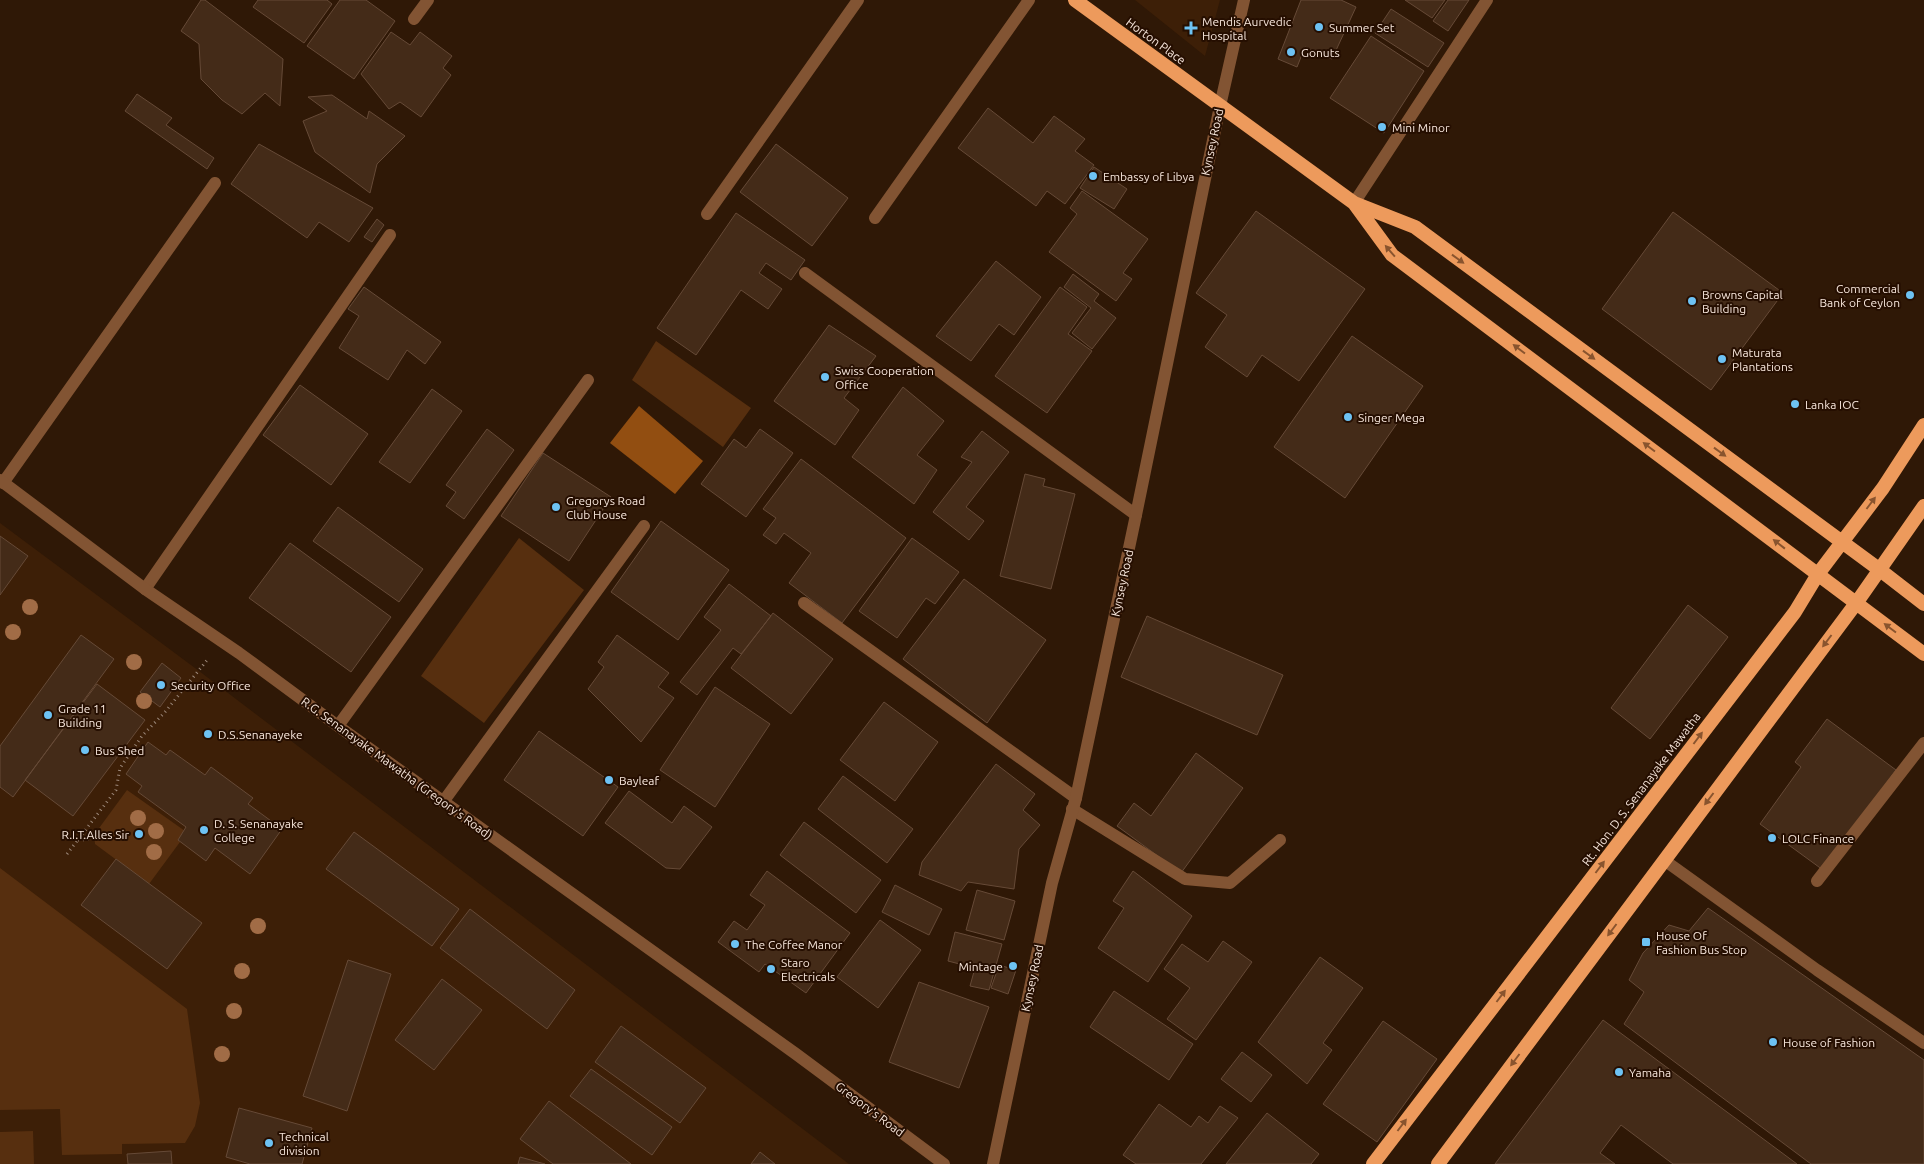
<svg xmlns="http://www.w3.org/2000/svg" width="1924" height="1164" font-family="Ubuntu,sans-serif">
<rect width="100%" height="100%" fill="#2f1806"/>
<path fill="#3d1f07" d="M1135,0H1220L1205,56Z
M0,523L199,671L849,1164H0Z"/>
<path fill="#572f0f" d="M656,341L751,408L723,447L632,380Z
M519,538L584,590L484,723L421,676Z
M127,790L185,831L178,840L180,842L149,884L95,844L94,835Z
M0,868L187,1009L200,1103L195,1126L185,1143L122,1144V1154L62,1155L60,1109L0,1110Z
M33,1131L34,1164H0V1132Z"/>
<path fill="#924e11" d="M639,406L703,461L675,494L610,443Z"/>
<path fill="#442b18" stroke="#664a37" d="M201,0H205L283,59L280,106L265,93L242,114L222,100L201,79L199,44L181,31Z
M258,0H327L332,4L304,43L253,7Z
M340,0H366L395,21L354,79L307,46Z
M1301,0H1341L1356,7L1332,59L1305,47L1297,67L1278,59Z
M1405,0H1445L1432,18Z
M1448,0H1469L1448,31L1433,21Z
M1391,9L1444,43L1428,67L1375,33Z
M391,32L410,45L420,32L452,56L443,68L451,75L421,117L400,102L389,109L361,74Z
M1371,36L1424,71L1384,133L1330,98Z
M137,94L172,118L166,125L214,158L207,169L125,111Z
M332,95L367,119L369,111L405,136L377,164L370,193L315,152L303,121L327,111L308,97Z
M988,108L1033,143L1054,116L1085,139L1075,151L1094,165L1065,204L1047,191L1036,206L958,148Z
M259,144L373,208L349,242L319,222L307,238L231,184Z
M776,144L848,198L812,246L740,192Z
M1094,167L1127,189L1114,209L1080,188Z
M1082,191L1148,239L1123,273L1132,279L1116,301L1049,252L1077,214L1070,208Z
M1256,211L1365,289L1299,381L1262,355L1247,377L1205,347L1227,315L1196,293Z
M1673,212L1783,293L1711,390L1602,309Z
M736,213L805,260L791,280L766,263L759,273L782,289L768,309L741,290L696,355L657,328Z
M377,219L384,225L372,242L364,237Z
M996,261L1041,297L1014,335L999,324L971,361L936,336Z
M1073,274L1099,294L1094,301L1116,318L1092,349L1072,333L1091,308L1064,287Z
M364,287L441,342L425,364L407,350L388,380L339,348L359,316L348,309Z
M1060,287L1087,307L1068,334L1092,351L1047,413L995,376Z
M829,325L876,356L844,398L859,410L835,445L774,401Z
M1352,336L1423,386L1345,498L1274,447Z
M300,385L368,434L331,485L263,435Z
M903,387L944,421L917,455L937,470L914,504L852,457Z
M432,389L462,411L410,483L379,462Z
M487,429L514,450L464,519L446,506L456,492L446,485Z
M760,429L793,453L746,517L701,484L734,439L746,448Z
M982,431L1009,452L966,507L984,521L969,540L933,512L972,462L961,457Z
M543,453L611,497L569,561L501,516Z
M801,459L906,538L842,623L789,583L811,553L784,533L776,544L763,535L776,518L763,509Z
M1025,474L1045,479L1043,486L1075,494L1051,589L1000,576Z
M338,507L423,569L399,602L313,541Z
M661,521L729,570L678,640L611,592Z
M0,536L28,556L0,595Z
M912,538L959,572L935,604L926,598L897,638L859,611Z
M290,543L391,617L351,672L249,598Z
M964,579L1046,640L987,723L903,659Z
M729,584L771,616L741,654L733,648L697,695L680,682L721,630L704,617Z
M1688,605L1728,637L1650,739L1611,708Z
M773,613L833,659L791,714L731,668Z
M1147,616L1283,675L1257,735L1121,677Z
M81,635L114,659L13,797L0,787V746Z
M617,635L669,673L658,687L674,698L641,742L588,689L604,667L598,662Z
M162,663L181,678L160,707L140,692Z
M97,684L145,720L73,816L25,780Z
M715,687L770,724L715,807L660,770Z
M884,702L938,742L895,801L840,760Z
M1827,719L1896,770L1823,870L1760,824L1801,767L1795,762Z
M539,731L618,787L583,836L504,780Z
M148,742L166,755L170,750L205,775L211,767L253,798L248,804L282,829L250,874L215,848L206,861L178,840L186,827L138,792L142,786L126,774Z
M1196,753L1243,788L1181,873L1117,826L1134,803L1151,816Z
M996,764L1035,794L1023,810L1040,825L1019,849L1014,889L968,882L961,891L919,875L922,862Z
M843,776L913,829L887,863L818,809Z
M629,791L672,823L684,806L712,827L680,869L666,868L605,823Z
M804,822L881,880L856,913L780,855Z
M354,832L459,909L432,946L326,869Z
M116,859L202,923L167,969L81,905Z
M767,871L850,933L806,993L765,964L759,972L718,942L734,921L747,930L765,905L750,895Z
M1133,871L1192,916L1148,982L1098,948L1124,908L1113,901Z
M895,885L942,909L929,935L882,912Z
M977,890L1015,901L1004,940L966,930Z
M1708,908L1924,1060V1164H1811L1624,1024L1644,992L1629,980L1643,953L1669,925L1689,931Z
M470,909L575,990L547,1029L440,948Z
M880,920L921,950L878,1008L837,977Z
M955,932L1002,944L989,990L970,986L975,968L948,961Z
M1223,941L1252,962L1196,1040L1167,1019L1190,988L1164,969L1182,944L1208,962Z
M1320,957L1363,988L1323,1043L1332,1050L1307,1084L1258,1042Z
M348,960L391,974L347,1111L303,1096Z
M999,965L1016,970L1008,994L991,988Z
M442,979L482,1010L434,1070L395,1040Z
M919,982L989,1007L959,1088L889,1062Z
M1114,991L1193,1044L1169,1080L1090,1027Z
M1603,1020L1797,1164H1673L1621,1125L1600,1153L1615,1164H1495Z
M1383,1021L1437,1059L1377,1142L1323,1104Z
M621,1026L706,1088L680,1123L595,1062Z
M1242,1052L1272,1075L1251,1102L1221,1079Z
M591,1069L672,1127L652,1155L570,1096Z
M549,1101L631,1164H553L520,1139Z
M1159,1104L1191,1127L1199,1116L1208,1123L1220,1106L1238,1118L1201,1164H1136L1123,1155Z
M239,1108L312,1128L302,1164H250L226,1157Z
M1267,1113L1319,1154L1311,1164H1226Z
M171,1151L172,1164H128L127,1154Z
M760,1152L775,1164H751Z
M520,1157L545,1164H518Z"/>
<g fill="none" stroke-linecap="round" stroke-linejoin="round">
<path stroke="#9c887a" stroke-width="3" stroke-dasharray="1 4" stroke-linecap="butt" d="M78,840L95,839
M67,854L116,790L120,768L142,736L165,712L208,659"/>
<path stroke="#825433" stroke-width="12" d="M1072,809L1185,879L1230,883L1280,840"/>
<path stroke="#825433" stroke-width="12" d="M414,19L428,0
M1354,203L1487,0
M707,214L858,0
M875,218L1029,0
M805,273L1136,515
M3,483L215,183
M145,589L390,235
M804,603L1076,798
M338,726L588,380
M443,802L644,526
M1664,860L1817,970L1924,1043
M1817,881L1924,743"/>
<path stroke="#825433" stroke-width="12" d="M0,480L145,589L239,653L338,726L796,1054L944,1164
M993,1164L1052,883L1076,798L1136,515L1220,106L1244,0"/>
<path stroke="#ed9a5c" stroke-width="14" d="M1075,0L1354,203L1415,227L1880,570L1924,604
M1354,203L1392,255L1924,654
M1373,1164L1795,612L1818,574L1883,488L1924,425
M1438,1164L1857,602L1924,506"/>
</g>
<g fill="#a16c46">
<circle cx="30" cy="607" r="8"/>
<circle cx="13" cy="632" r="8"/>
<circle cx="134" cy="662" r="8"/>
<circle cx="144" cy="701" r="8"/>
<circle cx="138" cy="818" r="8"/>
<circle cx="156" cy="831" r="8"/>
<circle cx="154" cy="852" r="8"/>
<circle cx="258" cy="926" r="8"/>
<circle cx="242" cy="971" r="8"/>
<circle cx="234" cy="1011" r="8"/>
<circle cx="222" cy="1054" r="8"/>
</g>
<defs><path id="oneway-solid" d="M-6-.8H1V-3.2L6.5 0L1 3.2V.8H-6Z" transform="scale(1.25)"/></defs>
<g fill="#89542e">
<use href="#oneway-solid" transform="translate(1390 251) rotate(-131)"/>
<use href="#oneway-solid" transform="translate(1458 259) rotate(36)"/>
<use href="#oneway-solid" transform="translate(1519 349) rotate(-143)"/>
<use href="#oneway-solid" transform="translate(1589 355) rotate(36)"/>
<use href="#oneway-solid" transform="translate(1649 447) rotate(-143)"/>
<use href="#oneway-solid" transform="translate(1720 452) rotate(36)"/>
<use href="#oneway-solid" transform="translate(1871 503) rotate(-53)"/>
<use href="#oneway-solid" transform="translate(1779 544) rotate(-142)"/>
<use href="#oneway-solid" transform="translate(1890 628) rotate(-143)"/>
<use href="#oneway-solid" transform="translate(1827 641) rotate(127)"/>
<use href="#oneway-solid" transform="translate(1698 738) rotate(-53)"/>
<use href="#oneway-solid" transform="translate(1709 799) rotate(127)"/>
<use href="#oneway-solid" transform="translate(1600 867) rotate(-53)"/>
<use href="#oneway-solid" transform="translate(1612 930) rotate(127)"/>
<use href="#oneway-solid" transform="translate(1501 996) rotate(-53)"/>
<use href="#oneway-solid" transform="translate(1515 1060) rotate(127)"/>
<use href="#oneway-solid" transform="translate(1402 1125) rotate(-53)"/>
</g>
<g fill="#6dc2f3" stroke="#250e00" stroke-width="2">
<circle cx="1319" cy="27" r="5"/>
<path d="M1188.5 20.5h5v5h5v5h-5v5h-5v-5h-5v-5h5z"/>
<circle cx="1291" cy="52" r="5"/>
<circle cx="1382" cy="127" r="5"/>
<circle cx="1093" cy="176" r="5"/>
<circle cx="1910" cy="295" r="5"/>
<circle cx="1692" cy="301" r="5"/>
<circle cx="1722" cy="359" r="5"/>
<circle cx="825" cy="377" r="5"/>
<circle cx="1795" cy="404" r="5"/>
<circle cx="1348" cy="417" r="5"/>
<circle cx="556" cy="507" r="5"/>
<circle cx="161" cy="685" r="5"/>
<circle cx="48" cy="715" r="5"/>
<circle cx="208" cy="734" r="5"/>
<circle cx="85" cy="750" r="5"/>
<circle cx="609" cy="780" r="5"/>
<circle cx="204" cy="830" r="5"/>
<circle cx="139" cy="834" r="5"/>
<circle cx="1772" cy="838" r="5"/>
<rect x="1641" y="937" width="10" height="10" rx="2.5"/>
<circle cx="735" cy="944" r="5"/>
<circle cx="1013" cy="966" r="5"/>
<circle cx="771" cy="969" r="5"/>
<circle cx="1773" cy="1042" r="5"/>
<circle cx="1619" cy="1072" r="5"/>
<circle cx="269" cy="1143" r="5"/>
</g>
<g text-anchor="middle" dominant-baseline="central" stroke-width="4" stroke-linejoin="round" paint-order="stroke">
<g font-size="12" fill="#f7e6db" stroke="#250e00" text-anchor="start">
<text x="1202" y="21">Mendis Aurvedic<tspan x="1202" dy="14">Hospital</tspan></text>
<text x="1329" y="27">Summer Set</text>
<text x="1301" y="52">Gonuts</text>
<text x="1392" y="127">Mini Minor</text>
<text x="1103" y="176">Embassy of Libya</text>
<text x="1900" y="288" text-anchor="end">Commercial<tspan x="1900" dy="14">Bank of Ceylon</tspan></text>
<text x="1702" y="294">Browns Capital<tspan x="1702" dy="14">Building</tspan></text>
<text x="1732" y="352">Maturata<tspan x="1732" dy="14">Plantations</tspan></text>
<text x="835" y="370">Swiss Cooperation<tspan x="835" dy="14">Office</tspan></text>
<text x="1805" y="404">Lanka IOC</text>
<text x="1358" y="417">Singer Mega</text>
<text x="566" y="500">Gregorys Road<tspan x="566" dy="14">Club House</tspan></text>
<text x="171" y="685">Security Office</text>
<text x="58" y="708">Grade 11<tspan x="58" dy="14">Building</tspan></text>
<text x="218" y="734">D.S.Senanayeke</text>
<text x="95" y="750">Bus Shed</text>
<text x="619" y="780">Bayleaf</text>
<text x="214" y="823">D. S. Senanayake<tspan x="214" dy="14">College</tspan></text>
<text x="129" y="834" text-anchor="end">R.I.T.Alles Sir</text>
<text x="1782" y="838">LOLC Finance</text>
<text x="1656" y="935">House Of<tspan x="1656" dy="14">Fashion Bus Stop</tspan></text>
<text x="745" y="944">The Coffee Manor</text>
<text x="781" y="962">Staro<tspan x="781" dy="14">Electricals</tspan></text>
<text x="1003" y="966" text-anchor="end">Mintage</text>
<text x="1783" y="1042">House of Fashion</text>
<text x="1629" y="1072">Yamaha</text>
<text x="279" y="1136">Technical<tspan x="279" dy="14">division</tspan></text>
</g>
<g font-size="12" fill="#f7e6db" stroke="#250e00">
<text transform="translate(1156 41) rotate(36)">Horton Place</text>
<text transform="translate(1212 142) rotate(-78)">Kynsey Road</text>
<text transform="translate(1122 583) rotate(-78)">Kynsey Road</text>
<text transform="translate(397 768) rotate(36)">R.G. Senanayake Mawatha (Gregory's Road)</text>
<text transform="translate(1641 789) rotate(-53)">Rt. Hon. D. S. Senanayake Mawatha</text>
<text transform="translate(1032 978) rotate(-78)">Kynsey Road</text>
<text transform="translate(870 1109) rotate(37)">Gregory's Road</text>
</g>
</g>
</svg>
